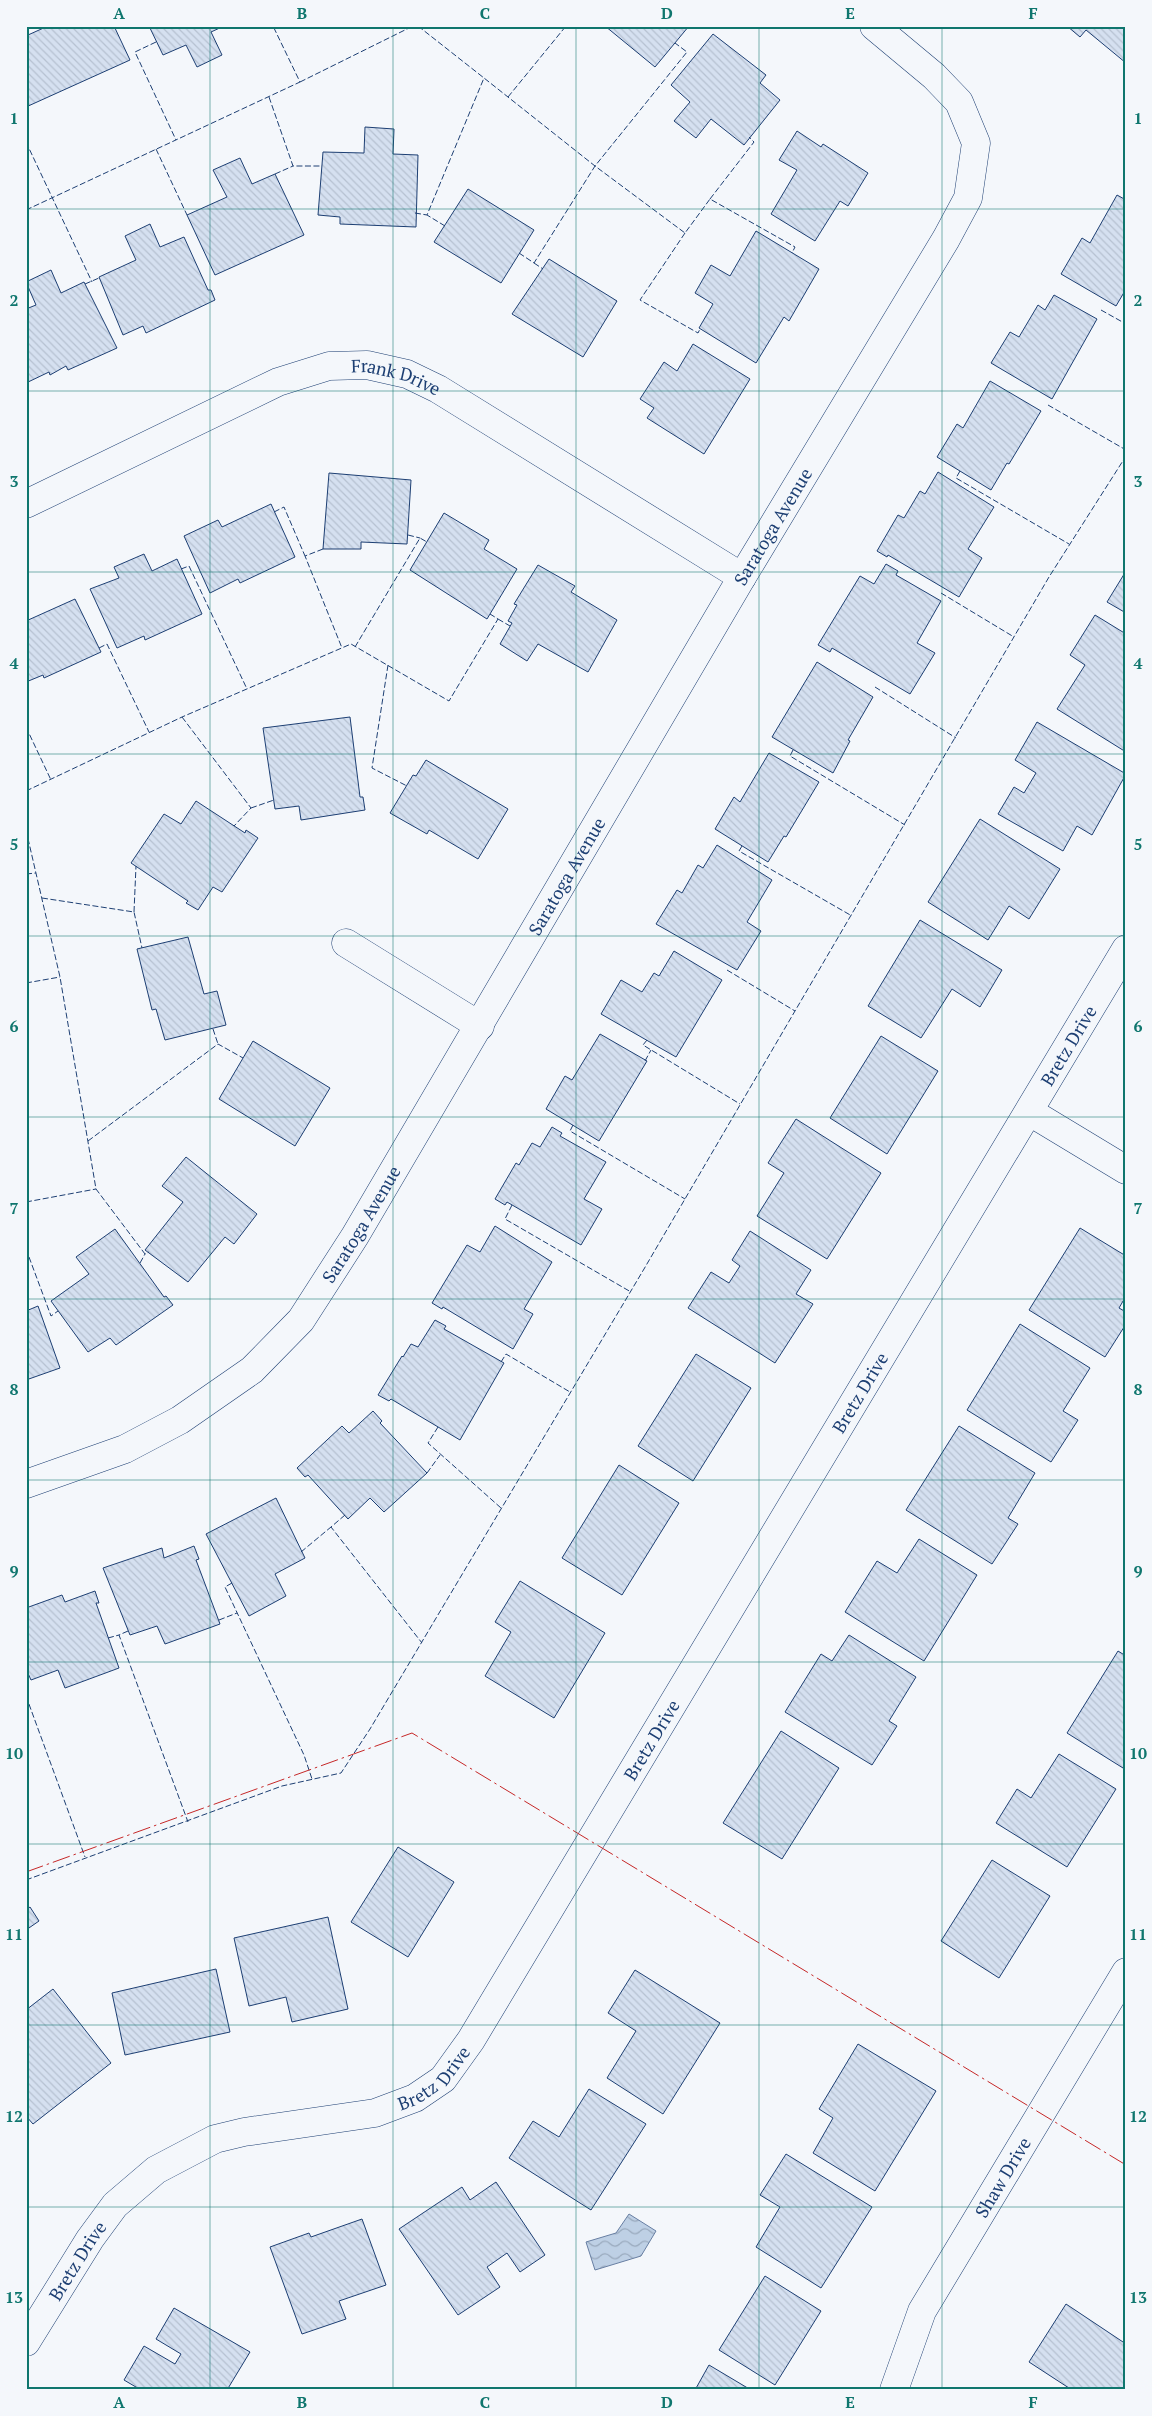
<svg xmlns="http://www.w3.org/2000/svg" width="1152" height="2416" font-family="'PT Serif',serif">
<defs>
<pattern id="water-waves" width="16" height="10" patternUnits="userSpaceOnUse" patternTransform="scale(1.25)"><rect width="16" height="10" fill="#bed0e5"/><path d="M0 5q4-4 8 0t8 0" fill="none" stroke="#9aaabe"/></pattern>
<pattern id="building-back-hatch" width="6" height="6" patternUnits="userSpaceOnUse" patternTransform="scale(1.25)"><rect width="6" height="6" fill="#d5e0f0"/><path d="M-1 5l2 2M0 0l6 6M5-1l2 2" fill="none" stroke="#b6c1d1"/></pattern>
</defs>
<rect width="100%" height="100%" fill="#f4f7fb"/>
<path fill="url(#water-waves)" stroke="#687fa3" d="M629,2214L656,2231L641,2256L595,2270L586,2242L616,2233Z"/>
<path fill="url(#building-back-hatch)" stroke="#1d3f73" d="M48,26H114L130,60L26,107V32L28,35Z
M149,26H224L211,32L222,55L197,67L186,45L163,55Z
M605,26H689L655,67Z
M1067,26H1126V63L1086,30L1080,37Z
M713,34L766,75L760,83L780,100L744,145L711,119L696,138L674,121L690,102L671,85Z
M365,127L394,129L393,154L418,155L416,227L340,224V217L318,215L323,152L364,153Z
M797,131L821,147L823,144L868,173L848,206L840,201L815,241L771,214L797,170L779,160Z
M240,158L252,184L275,174L304,235L215,275L187,215L227,197L213,170Z
M468,189L534,230L501,283L434,242Z
M1117,195L1126,200V289L1116,306L1061,274L1082,238L1090,243Z
M150,224L160,247L184,237L208,290H211L215,300L146,333L143,326L123,335L99,277L136,260L125,236Z
M756,231L819,269L789,321L784,317L756,363L699,328L713,304L695,293L711,265L730,276Z
M549,259L617,301L583,357L512,314Z
M51,270L61,293L84,282L117,348L68,370L66,366L50,375L49,372L26,383V309L36,305L26,282Z
M1054,295L1097,319L1052,399L991,363L1010,332L1019,337L1038,305L1045,310Z
M693,344L750,379L704,454L647,418L654,408L640,399L664,362L677,371Z
M990,381L1041,411L1009,464L1007,463L991,490L937,457L957,424L963,428Z
M938,472L994,507L968,549L982,558L959,597L888,555L887,557L877,551L898,515L904,518L920,491L925,494Z
M329,473L411,480L407,544L361,542V549H323Z
M271,504L295,557L240,583L238,579L210,593L184,536L218,520L222,527Z
M444,513L489,540L484,549L517,569L487,619L410,570Z
M144,554L152,571L177,559L202,614L145,640L144,636L117,648L90,589L119,578L114,567Z
M886,564L898,571L896,575L941,601L917,643L935,653L910,694L832,648L830,652L818,645L860,576L874,584Z
M538,565L575,586L571,592L617,620L588,672L538,644L527,661L500,644L512,623L508,621L517,605L514,604Z
M1126,571V613L1107,602Z
M75,599L101,652L44,678L43,675L26,682V621Z
M1095,615L1126,634V752L1057,709L1085,665L1070,655Z
M817,662L873,697L848,740L850,741L833,773L772,737Z
M350,717L360,797H363L365,810L301,820L299,806L275,809L263,728Z
M1037,722L1126,774L1092,835L1077,826L1063,851L998,814L1014,787L1024,793L1036,773L1015,760Z
M769,753L819,782L786,837L784,836L768,862L715,829L734,797L740,802Z
M426,760L508,809L478,859L429,830L427,834L390,813L413,775L416,776Z
M196,801L245,833L246,830L258,838L222,892L213,887L198,910L186,903L188,901L131,863L164,814L181,824Z
M980,819L1060,869L1029,919L1009,906L988,940L928,902Z
M717,845L772,880L747,922L761,931L737,970L656,924L677,890L682,893L698,865L703,868Z
M920,920L1002,970L980,1007L952,989L921,1038L868,1006Z
M188,937L204,994L217,991L226,1025L165,1040L156,1009L152,1010L137,949Z
M674,951L722,980L676,1057L601,1014L621,980L642,992L654,973L659,976Z
M600,1034L647,1061L599,1141L546,1109L565,1076L572,1080Z
M881,1036L938,1071L887,1154L830,1118Z
M253,1041L330,1088L295,1146L219,1099Z
M796,1119L881,1173L827,1259L757,1216L784,1173L768,1163Z
M552,1127L562,1133L560,1136L606,1162L584,1199L602,1209L581,1245L507,1202L505,1205L495,1199L516,1163L519,1165L532,1143L540,1147Z
M186,1157L257,1214L234,1244L225,1237L188,1282L145,1250L183,1202L162,1186Z
M495,1226L552,1262L524,1309L533,1314L513,1349L443,1307L442,1309L432,1303L467,1245L480,1252Z
M1080,1228L1126,1256V1296L1119,1308L1126,1312V1324L1105,1357L1029,1310Z
M115,1229L164,1297L166,1296L173,1305L116,1345L110,1338L88,1352L51,1301L89,1274L76,1257Z
M750,1231L811,1270L796,1294L813,1304L775,1363L688,1308L711,1272L729,1283L740,1266L732,1260Z
M38,1306L60,1368L26,1380V1311Z
M435,1320L446,1326L444,1329L504,1363L460,1440L391,1399L389,1401L378,1395L402,1356L403,1357L411,1344L418,1347Z
M1020,1324L1090,1368L1063,1411L1078,1420L1051,1462L967,1410Z
M696,1354L751,1388L693,1481L638,1446Z
M373,1411L382,1421L380,1423L427,1473L384,1512L370,1498L348,1519L308,1475L305,1477L297,1468L342,1426L349,1433Z
M959,1426L1035,1473L1008,1518L1018,1524L992,1564L906,1510Z
M619,1465L679,1503L622,1595L562,1558Z
M276,1498L305,1558L275,1574L286,1596L249,1616L206,1534Z
M919,1539L977,1575L924,1661L845,1612L877,1561L897,1573Z
M194,1546L199,1559L196,1560L220,1624L165,1644L157,1626L130,1635L103,1568L162,1548L164,1558Z
M520,1581L605,1633L554,1718L485,1676L511,1632L495,1622Z
M95,1591L99,1603H96L119,1668L65,1688L58,1670L31,1680L26,1669V1608L62,1595L65,1602Z
M849,1635L916,1677L889,1721L897,1726L872,1765L785,1712L821,1654L832,1661Z
M1118,1651L1126,1656V1763L1123,1768L1067,1733Z
M781,1731L839,1768L782,1859L723,1823Z
M1059,1754L1116,1789L1067,1867L996,1823L1017,1789L1031,1798Z
M398,1847L454,1882L408,1957L351,1922Z
M992,1860L1050,1896L999,1978L941,1941Z
M30,1907L39,1921L26,1930V1910Z
M328,1917L348,2009L292,2022L286,1997L249,2006L234,1938Z
M216,1969L230,2032L125,2055L112,1993Z
M635,1970L720,2023L663,2114L607,2078L636,2031L608,2013Z
M53,1989L111,2063L33,2124L26,2116V2032L28,2031L26,2010Z
M858,2044L936,2091L875,2191L813,2153L833,2118L819,2109Z
M589,2089L646,2124L591,2210L509,2158L533,2121L559,2137Z
M786,2154L872,2207L821,2288L756,2247L780,2207L760,2195Z
M496,2182L545,2255L520,2272L507,2253L487,2267L500,2287L458,2315L399,2229L462,2187L470,2200Z
M362,2219L386,2285L339,2301L346,2319L302,2334L270,2247L309,2233L311,2237Z
M765,2276L821,2311L775,2385L719,2350Z
M1066,2304L1126,2344V2385L1123,2390H1072L1029,2362Z
M174,2308L250,2352L227,2390H141L124,2380L144,2346L175,2364L181,2354L156,2339Z
M709,2365L751,2390H695Z"/>
<g fill="none" stroke-linecap="round" stroke-linejoin="round">
<defs>
<g id="street">
<path id="s1" d="M26,504L278,382L329,366L367,365L407,374L438,389L742,577"/>
<path d="M346,943L480,1026"/>
<path d="M1030,1112L1126,1170"/>
<path id="s2" d="M26,1484L125,1449L180,1420L252,1370L301,1320L355,1236L742,577L946,239L968,198L976,143L959,102L934,76L874,26"/>
<path id="s3" d="M26,2342L90,2239L115,2205L156,2170L215,2139L244,2132L375,2113L415,2098L443,2079L471,2040L1126,949"/>
<path id="s4" d="M894,2390L922,2311L1126,1972"/>
</g>
</defs>
<use href="#street" stroke="#1d3f73" stroke-width="29"/>
<use href="#street" stroke="#f4f7fb" stroke-width="28"/>
<path stroke="#1d3f73" stroke-width="1" stroke-dasharray="6 2.5" stroke-linecap="butt" d="M418,26L484,78
M156,42L135,52L176,140
M300,82L413,26
M269,97L293,166H322
M508,97L566,26
M26,142L92,282
M156,149L187,215
M275,174L293,166
M710,199L754,142L749,137
M26,210L300,82L273,26
M415,213L427,215
M445,226L427,215L484,78L595,166L685,233L710,199L795,247L792,253
M685,233L640,300L698,333L700,329
M519,253L534,263L595,166L687,52L675,43
M534,263L543,269
M85,284L99,278
M1101,310L1126,324
M1048,405L1126,450
M960,471L956,478L1069,544
M274,512L284,507L305,556
M408,535L420,538
M323,549L305,556L342,648
M181,569L189,566L247,689
M941,593L1014,637
M498,619L510,626
M355,647L420,538L427,542
M99,648L107,644L149,732
M388,665L372,768L407,786
M875,687L956,738
M182,717L251,808L234,826
M26,727L51,780
M793,750L790,756L905,825
M26,791L182,717L351,644L449,701L498,619L490,614
M251,808L274,800
M26,830L60,977L96,1189L145,1254L149,1252
M742,846L739,851L852,916
M26,874L36,873
M42,898L134,912L142,948
M134,912L136,866
M727,970L795,1011
M26,983L60,977
M213,1029L218,1044
M647,1040L643,1045L740,1104
M645,1061L651,1050
M573,1125L570,1131L685,1199
M88,1141L218,1044L243,1058
M26,1202L96,1189
M512,1205L505,1219L631,1292
M26,1249L51,1316L58,1311
M140,1263L145,1254
M501,1362L506,1354L570,1392
M438,1427L428,1443L501,1508
M427,1473L440,1455
M345,1515L331,1527L422,1643
M301,1552L331,1527
M232,1583L225,1587L304,1755L312,1779
M219,1620L237,1613
M128,1631L119,1635L188,1822
M108,1638L119,1635
M26,1696L85,1857
M26,1880L282,1786L341,1773L370,1729L644,1269L1049,577L1126,456"/>
<path stroke="#c62828" stroke-width="1" stroke-dasharray="18 4 2.5 4" stroke-linecap="butt" d="M26,1872L412,1733L1126,2165"/>
</g>
<path fill="none" stroke="#0f766e" stroke-width="1" stroke-opacity="0.55" d="M210,26V2390M393,26V2390M576,26V2390M759,26V2390M942,26V2390M26,209H1126M26,391H1126M26,572H1126M26,754H1126M26,936H1126M26,1117H1126M26,1299H1126M26,1480H1126M26,1662H1126M26,1844H1126M26,2025H1126M26,2207H1126"/>
<g text-anchor="middle" dominant-baseline="central" stroke-width="4" stroke-linejoin="round" paint-order="stroke">
<g font-size="18" fill="#1d3f73" stroke="#f4f7fb">
<text stroke="none"><textPath href="#s1" startOffset="402">Frank Drive</textPath></text>
<text stroke="none"><textPath href="#s2" startOffset="1248">Saratoga Avenue</textPath></text>
<text stroke="none"><textPath href="#s2" startOffset="842">Saratoga Avenue</textPath></text>
<text stroke="none"><textPath href="#s3" startOffset="1731">Bretz Drive</textPath></text>
<text stroke="none"><textPath href="#s2" startOffset="438">Saratoga Avenue</textPath></text>
<text stroke="none"><textPath href="#s3" startOffset="1326">Bretz Drive</textPath></text>
<text stroke="none"><textPath href="#s3" startOffset="921">Bretz Drive</textPath></text>
<text stroke="none"><textPath href="#s3" startOffset="516">Bretz Drive</textPath></text>
<text stroke="none"><textPath href="#s4" startOffset="240">Shaw Drive</textPath></text>
<text stroke="none"><textPath href="#s3" startOffset="96">Bretz Drive</textPath></text>
</g>
</g>
<rect width="1152" height="2416" fill="none" stroke="#f4f7fb" stroke-width="55"/>
<rect x="28" y="28" width="1096" height="2360" fill="none" stroke="#0f766e" stroke-width="2"/>
<g font-size="16" text-anchor="middle" font-weight="bold" fill="#0f766e">
<text x="119" y="19">A</text>
<text x="302" y="19">B</text>
<text x="485" y="19">C</text>
<text x="667" y="19">D</text>
<text x="850" y="19">E</text>
<text x="1033" y="19">F</text>
<text x="14" y="124">1</text>
<text x="1138" y="124">1</text>
<text x="14" y="306">2</text>
<text x="1138" y="306">2</text>
<text x="14" y="487">3</text>
<text x="1138" y="487">3</text>
<text x="14" y="669">4</text>
<text x="1138" y="669">4</text>
<text x="14" y="850">5</text>
<text x="1138" y="850">5</text>
<text x="14" y="1032">6</text>
<text x="1138" y="1032">6</text>
<text x="14" y="1214">7</text>
<text x="1138" y="1214">7</text>
<text x="14" y="1395">8</text>
<text x="1138" y="1395">8</text>
<text x="14" y="1577">9</text>
<text x="1138" y="1577">9</text>
<text x="14" y="1759">10</text>
<text x="1138" y="1759">10</text>
<text x="14" y="1940">11</text>
<text x="1138" y="1940">11</text>
<text x="14" y="2122">12</text>
<text x="1138" y="2122">12</text>
<text x="14" y="2303">13</text>
<text x="1138" y="2303">13</text>
<text x="119" y="2408">A</text>
<text x="302" y="2408">B</text>
<text x="485" y="2408">C</text>
<text x="667" y="2408">D</text>
<text x="850" y="2408">E</text>
<text x="1033" y="2408">F</text>
</g>
</svg>
